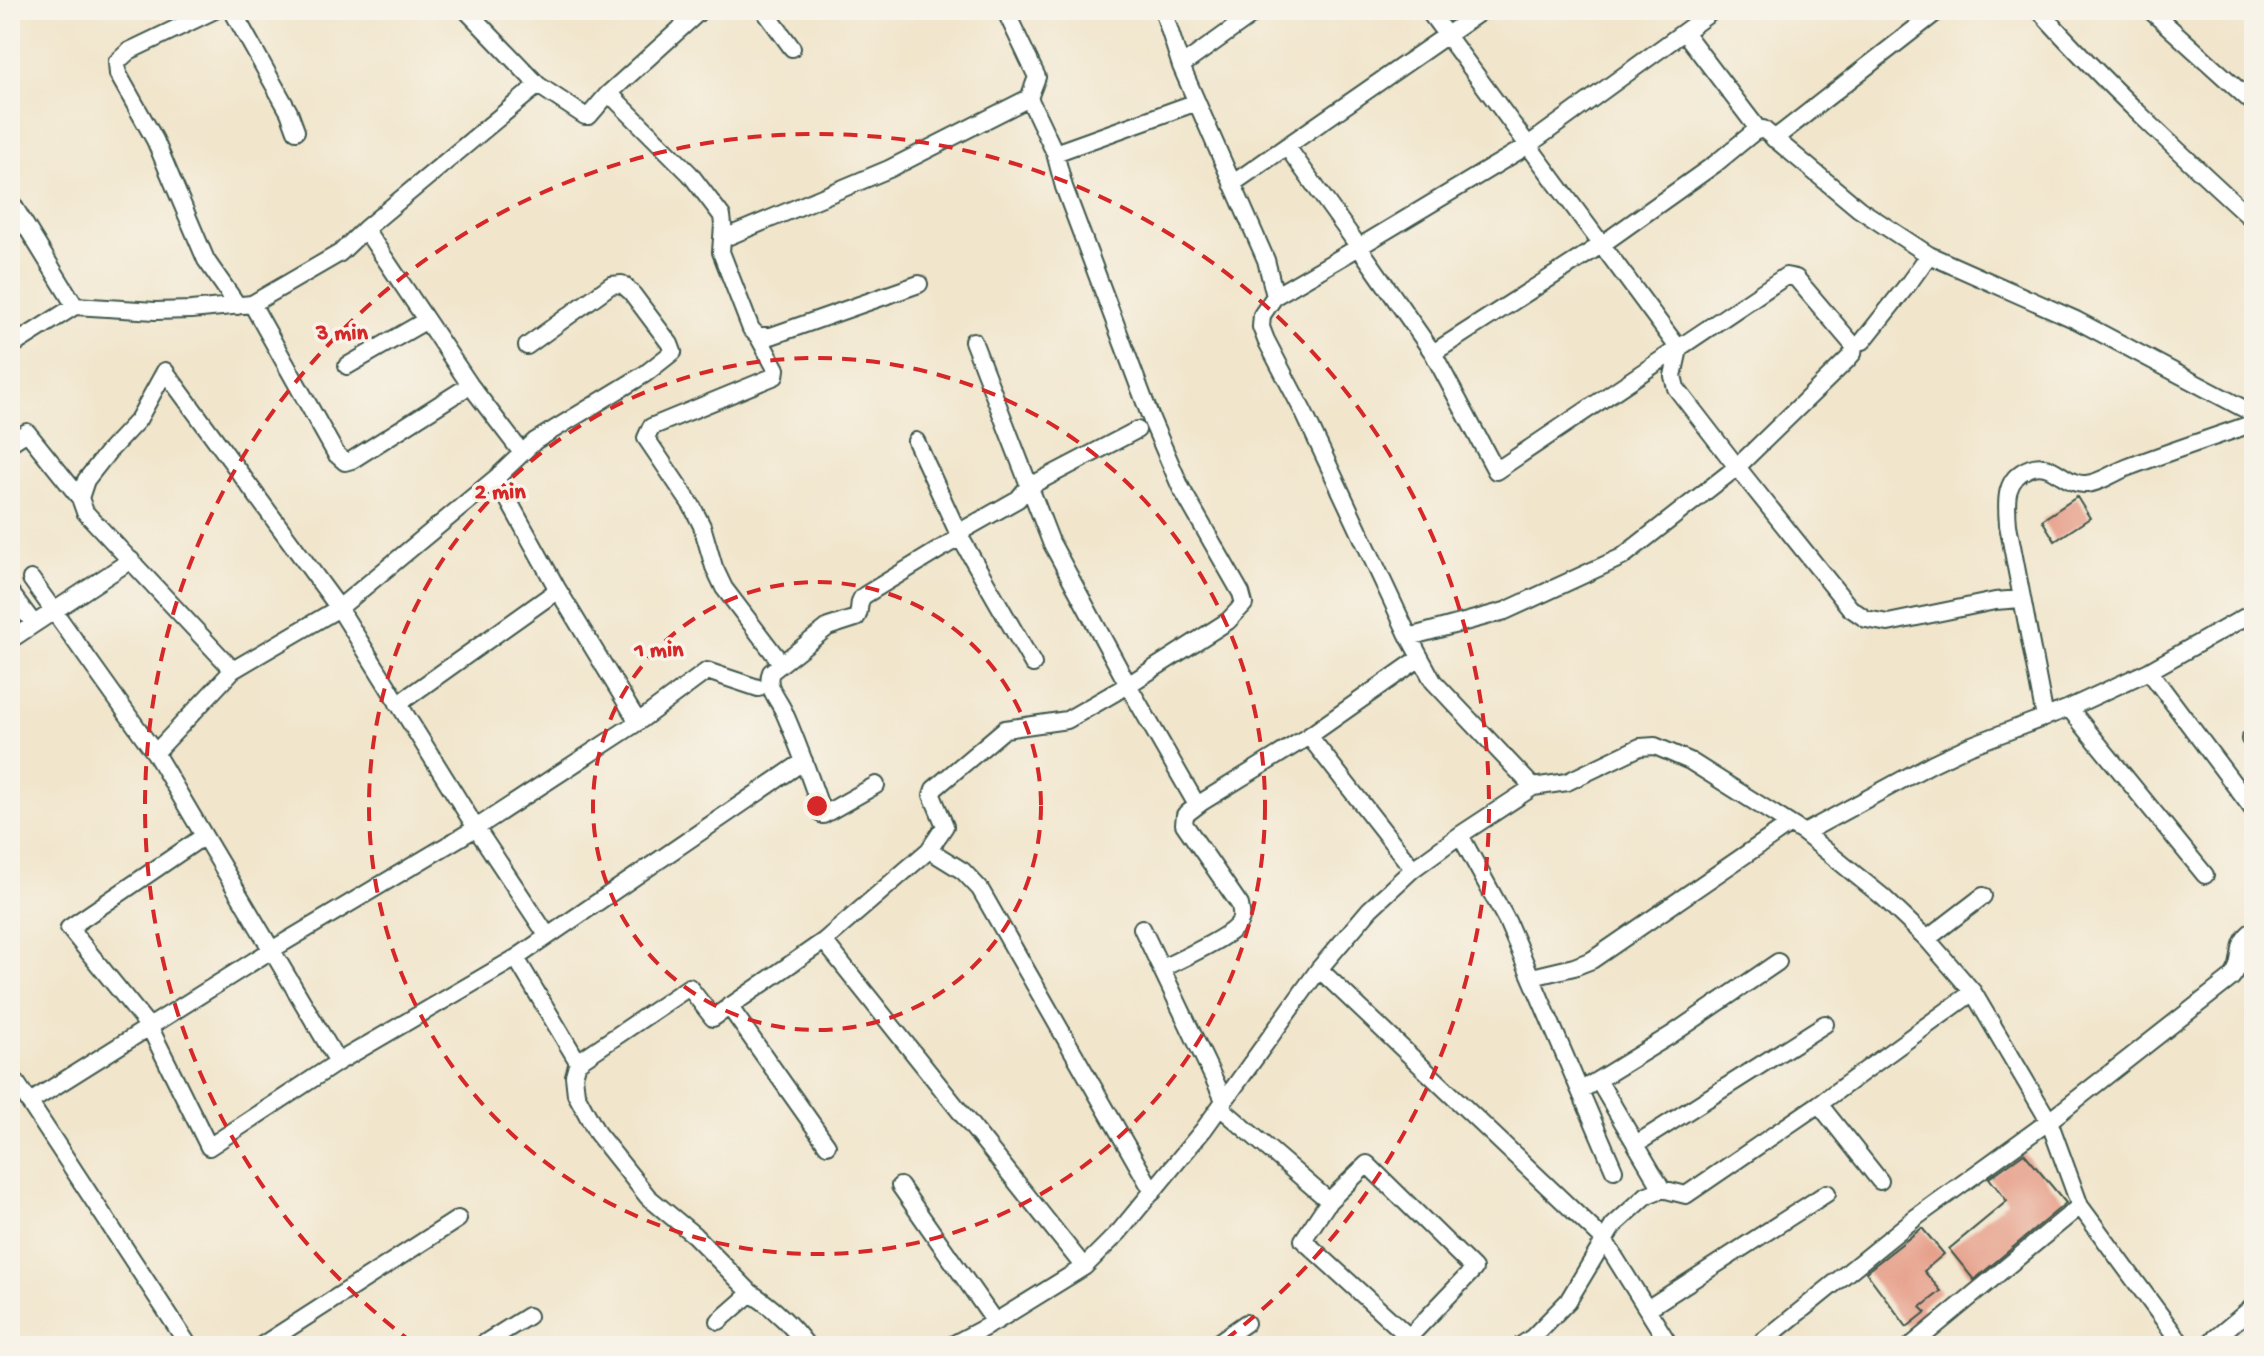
<svg xmlns="http://www.w3.org/2000/svg" width="2264" height="1356" font-family="'Gochi Hand',sans-serif">
<rect width="100%" height="100%" fill="#f7f3e8"/>
<filter id="ink" filterUnits="userSpaceOnUse"><feTurbulence type="fractalNoise" baseFrequency=".0125" numOctaves="2"/><feDisplacementMap in="SourceGraphic" scale="16" xChannelSelector="R" yChannelSelector="G"/><feConvolveMatrix kernelMatrix="1 2 1 2 8 2 1 2 1" color-interpolation-filters="sRGB"/></filter>
<filter id="wash" filterUnits="userSpaceOnUse"><feTurbulence type="fractalNoise" baseFrequency=".006" numOctaves="4" result="noise"/><feDisplacementMap in="SourceGraphic" scale="32" xChannelSelector="R" yChannelSelector="G"/><feGaussianBlur stdDeviation="1.8" result="paint"/><feColorMatrix in="noise" values="0 0 0 0 0 0 0 0 0 0 0 0 0 0 0 0 0 1.4 0 .05"/><feComposite in="paint" operator="in"/></filter>
<g filter="url(#wash)">
<rect width="100%" height="100%" fill="#f1e5cb"/>
<g id="blocks">
<path fill="#e4947e" d="M2077,497L2090,518L2055,541L2042,520Z
M2024,1153L2066,1203L1974,1280L1949,1249L2007,1201L1989,1178Z
M1922,1228L1944,1254L1924,1271L1941,1291L1921,1307L1926,1312L1907,1327L1866,1272Z"/>
</g>
</g>
<g filter="url(#ink)">
<use href="#blocks" fill-opacity="0" stroke="#3e564b" stroke-width="2"/>
<g fill="none" stroke-linecap="round" stroke-linejoin="round">
<defs>
<path id="minor" d="M215,10L129,51L117,62L118,74L155,140L206,260L238,306
M232,10L289,112L296,131
M466,10L538,85L585,116H589L607,95L616,100L690,174L722,216L723,225L721,252L751,329L758,336H771L919,284
M764,10L792,48
M1005,10L1037,77L1029,98
M1163,10L1181,66L1266,260L1275,296L1262,315L1261,327L1266,340L1304,413L1409,637L1433,681L1533,787L1567,782L1640,747L1655,746L1690,761L1804,833L1883,897L1927,939L1973,992L2049,1121L2080,1206L2183,1346
M1428,10L1679,349L1673,376L1676,388L1737,467L1850,608L1866,619L1888,623L1995,601L2021,599
M2039,10C2106,85 2180,153 2254,221
M2150,10L2254,104
M1684,32L1758,129
M1181,66L1259,10
M607,95L701,10
M1774,139L1939,10
M1287,147L1359,247L1527,146L1714,10
M1232,184L1483,10
M10,200L75,306
M365,229L470,385L522,453
M722,239L889,169L1029,98L1055,153L1197,102
M1275,296L1359,247L1433,353L1496,471L1786,276L1796,278L1854,346L1853,353L1847,360L1737,467L1622,557L1505,611L1409,637
M252,304L336,454L345,462L352,460L470,385
M758,336L776,369L775,376L651,427L646,438L692,506L702,526L714,567L724,588L781,663
M973,341L1051,542L1128,685L1197,805
M1863,341L1909,283L1929,255
M527,346L611,285L622,284L631,292L670,344L673,352L645,374L535,441L496,478L339,608L233,670L155,753L338,1062L516,958L804,761
M10,347L75,306L155,311L191,310L252,304L340,253L365,229L538,85
M1433,353L1601,245L1715,164L1754,132L1763,129L1859,209L1929,255L2076,320L2254,414
M347,366L425,321
M916,441L960,537L1033,664
M10,443L27,432L80,498
M496,478L558,590L638,722
M31,579L155,753
M10,592L34,624
M10,640L131,560
M233,670L85,512L80,498L86,480L108,452L138,420L165,371L339,608L476,828L547,935
M2149,671L2254,811
M398,704L558,590
M2069,708L2205,875
M2045,718L2008,525C2006,501 2004,478 2030,468C2052,459 2065,486 2086,484C2100,483 2113,473 2126,468C2168,452 2211,438 2254,423
M1309,736L1413,869
M2250,739L2254,737
M876,785L823,815C811,780 799,746 784,712C778,699 765,686 771,672L828,627L856,618C862,611 856,601 865,595L960,537L965,529L1018,499L1028,487L1137,430
M1804,833L1933,763L1969,746L2069,708L2149,671L2254,612
M1460,835L1507,921L1614,1170
M204,836L69,928L150,1028L209,1147L338,1062
M929,850L963,871L980,889L1153,1192
M1142,928L1224,1100
M1927,939L1983,896
M824,941L1084,1267
M516,958L578,1062L689,987L713,1018L824,941L929,850L945,826L932,795L934,789L1005,729L1067,720L1128,685L1228,621L1244,604L1241,593L1181,488L1152,421L1064,187L1055,153
M1161,969C1178,960 1231,937 1239,923C1243,917 1241,912 1240,905L1184,824L1185,815L1202,802L1309,736L1420,658
M1319,969L1604,1240L1670,1346
M1532,977L1574,967L1592,960L1790,824
M729,1006L827,1145
M578,1062L574,1076L576,1094L597,1133L648,1197L694,1235L751,1293
M10,1073L189,1346
M1598,1080L1662,1189
M1580,1091L1671,1035L1778,962
M30,1102L273,949L476,828L638,722L707,671L758,688
M1819,1104L1880,1181
M1220,1107L1329,1201L1367,1164L1474,1269L1409,1337L1303,1240L1329,1201
M1636,1144L1825,1024
M900,1186L995,1322
M1647,1309L1827,1193
M719,1321L751,1293C774,1308 791,1324 807,1346
M261,1346L458,1219
M480,1346L528,1316
M950,1346L995,1322L1084,1267L1119,1232L1204,1129L1319,969L1370,909L1413,869L1460,835L1533,787
M1213,1346L1246,1323
M1520,1346L1532,1338L1568,1301L1613,1226L1647,1195L1662,1189L1686,1195L1819,1104L1973,992
M1757,1346L1915,1218L2049,1121L2230,979C2247,962 2232,944 2254,930
M1911,1346L2080,1206
M2206,1346L2254,1306"/>
</defs>
<use href="#minor" stroke="#3e564b" stroke-width="20"/>
<use href="#minor" stroke="#fff" stroke-width="16"/>
</g>
</g>
<g fill="none" stroke="#d62828" stroke-width="4" stroke-dasharray="14 10">
<circle cx="817" cy="806" r="224"/>
<circle cx="817" cy="806" r="448"/>
<path d="M413 1343A672 672 0 1 1 1221 1343"/>
</g>
<circle cx="817" cy="806" r="12" fill="#d62828" stroke="#f7f3e8" stroke-width="4"/>
<g font-size="24" text-anchor="middle" font-weight="bold" fill="#d62828" stroke="#f7f3e8" stroke-width="7" stroke-linejoin="round" paint-order="stroke">
<text x="342" y="339">3 min</text>
<text x="500" y="498">2 min</text>
<text x="659" y="656">1 min</text>
</g>
<rect width="2264" height="1356" fill="none" stroke="#f7f3e8" stroke-width="40"/>
</svg>
